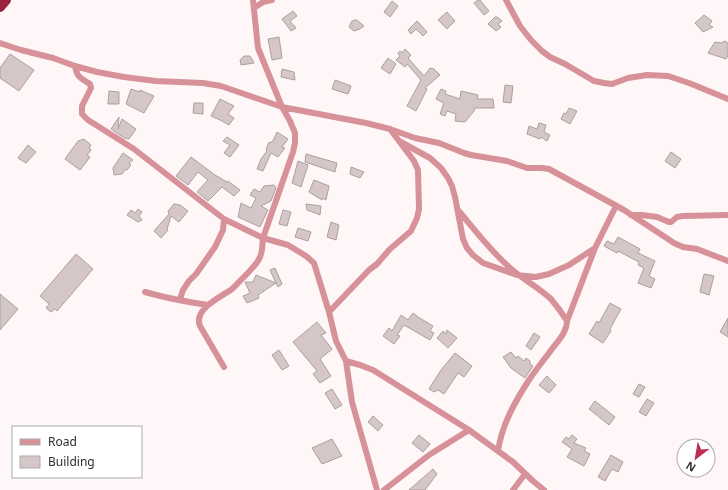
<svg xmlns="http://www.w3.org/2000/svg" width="728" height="490" font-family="'Noto Sans',sans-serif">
<rect width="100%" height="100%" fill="#fff6f7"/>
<path fill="#d5c7c8" stroke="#ac9fa0" d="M478,0H480L489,11L484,15L474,3Z
M392,1L398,6L390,17L384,12Z
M293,11L297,16L290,21L296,28L291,31L282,19Z
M447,12L455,21L447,29L438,20Z
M704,15L712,21L709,25L713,27L703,32L695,23Z
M495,17H497L502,21L498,24L501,27L496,31L488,24Z
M355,20H357L364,26L360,29L354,31L349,27L352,21Z
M417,21L427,32L423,36L416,29L411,34L408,30Z
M279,37L282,58L272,60L268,39Z
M725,41L728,43V56L726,59L708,53L715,42L721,43Z
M405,49L411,55L408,58L424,76L430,68L434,69L440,75L425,88L427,89L416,111L407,106L421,80L407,64L405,67L396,60L400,56L398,53L400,51L402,53Z
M10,54L34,70L19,91L0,78V68Z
M244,56H250L254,63L241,65L240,60Z
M388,58L396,64L390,74L381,68Z
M282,69L294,72L295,80L281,77Z
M335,80L351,86L348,94L332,89Z
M505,85L513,86L511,103L503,102Z
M131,89L140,92V90L154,96L144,113L126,104Z
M441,89L446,91L445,94L460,99L461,91L478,95L477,99H493L494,108H475L474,111L465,122L455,121L456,114L447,111L445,116L440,114L444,103L436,99Z
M109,91L119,92V104H108Z
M220,99L234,106L228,114L234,118L229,125L220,120L211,116Z
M194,103H203V114L193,113Z
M569,108L577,111L570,124L561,119L564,113L566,114Z
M119,117L118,129L122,119L136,129L129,139L124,138L111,129Z
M539,123L546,125L544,132L550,135L547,141L541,137L540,139L527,134L529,126L537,129Z
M277,132L288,139L282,147L285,148L278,157L271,153L263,171L257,169L261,159L267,151L266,150L269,142L270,143L272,141H273Z
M227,137L239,145L230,157L224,153L230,145L223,141Z
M84,139L91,145L89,148L91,150L87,155L90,157L80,170L65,159L78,141Z
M28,145L36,152L26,163L18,158Z
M671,152L681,159L675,168L665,161Z
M123,153L133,160L129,163L131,165L127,170L126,169L122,174L114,175L113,168Z
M306,154L337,163L335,172L305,162Z
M191,157L215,175L227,182L228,181L240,190L234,196L222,187L208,201L197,192L208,180L198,172L188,185L176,176Z
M298,161L308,165L301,187L292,183Z
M351,167L364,172L360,178L350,174Z
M314,180L329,186L326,200L322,198V200L309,192Z
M274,185L276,188L271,201L261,206L268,210L260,227L238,217L241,203L251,208L256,198L250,195L254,189L260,192L264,186Z
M174,204L180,205L188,211L179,222L171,216L167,229L168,230L161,238L154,231L169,214L168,211Z
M306,204L321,206L320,215L307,210Z
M138,209L142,212L139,216L142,220L138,222L127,215L131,210L135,213Z
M283,210L291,212L287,226L279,224Z
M331,222L339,225L336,240L327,237Z
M298,228L311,232L308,241L295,237Z
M618,237L640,249L638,253L655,261L649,276L655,279L651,288L638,283L644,268L638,265L639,262L618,251L617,253L604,246L607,241L614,244Z
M76,254L93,269L57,311L55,309L51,312L46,308L49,304L40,296Z
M275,268L282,284L278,287L276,283L258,295L259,298L247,303L243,296L250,293L245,282H253L256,275L276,283L270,270Z
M704,274L714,276L709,295L700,292Z
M0,294L18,309L0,330Z
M610,303L621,309L610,329L611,331L603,343L589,334L597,321L599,323Z
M413,313L418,317L433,326L430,331L434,333L430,340L404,325L397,335L400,336L394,344L383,336L389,328L392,331L401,315L408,320Z
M728,318V337L720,332Z
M317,322L326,333L321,335L332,349L320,359L331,376L320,383L313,374L317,371L293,342Z
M447,330L457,338L448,348L437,338L443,331L446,334Z
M534,333L540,337L531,350L526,346Z
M279,350L289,366L282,370L272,355Z
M511,352L516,358L518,356L524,361L526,358L530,361V364L533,366L525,378L511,368L503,357Z
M455,353L472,366L464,377L458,373L444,394L438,390L434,392L429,389L441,370Z
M547,376L556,385L549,393L539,385Z
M639,384L645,387L639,397L633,394Z
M332,389L342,405L335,409L325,393Z
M647,399L654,403L646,416L639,412Z
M595,401L615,417L609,425L589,409Z
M373,416L383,425L378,431L368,422Z
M419,435L430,444L423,452L412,443Z
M572,435L577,439L574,443L586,448L584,451L590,454L584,466L567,457L572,449L562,442L566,437L569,439Z
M332,439L342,456L322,464L312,448Z
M611,455L623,462L618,472L612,469L605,481L598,477Z
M433,469L437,474L425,490H409Z"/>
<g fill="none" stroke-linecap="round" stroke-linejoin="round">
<path stroke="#d69199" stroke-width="6" d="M506,0L520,26L531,40L542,51L550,57L565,64L594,81L604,83L612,84L628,78L647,75L668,76L689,83L728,99
M254,8L263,2L272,0
M0,43L21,50L53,58L75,66L97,72L124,77L156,81L203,83L221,86L282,107L366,123L390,129L415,138L439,143L464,153L471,155L507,161L527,168H542L549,169L624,210L674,243L683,247L697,249L728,261
M75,66C77,78 81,78 90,84L91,88L82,106V114L88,120L134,149L224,219L263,238L288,245L306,256L314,263L329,312L336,341L346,361L352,402L377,490
M399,141L430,158L441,168L448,178L452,186L455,197L463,239L467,248L473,255L483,263L517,275L536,277L549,274L569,265L595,248L616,206
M458,210C474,229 489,249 507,265C520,278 537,286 551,299C557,306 562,313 567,321C567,333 556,343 549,353C542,362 535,371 529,380C514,403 502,425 498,451
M631,215H642L657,217L669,222H671L677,217L683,216L728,215
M145,292C166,298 187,302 208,305
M180,299L183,290L189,281L196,274L215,247L223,230L224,219
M329,312L369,270L377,264L390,249L411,231L417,218L419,209L418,170L414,161L390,129
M567,321L595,248
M346,361L360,365L373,370L469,430L513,462L533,481L544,490
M224,367L200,326C193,309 221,297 232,289C238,283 256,266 259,259C263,253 262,245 263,238L293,152L295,143V133L290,121L282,107L258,48L253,0
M384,490L429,455L469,430
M513,490L525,474"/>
<path stroke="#9a2241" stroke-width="10" d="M0,7L6,0"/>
</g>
<rect x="12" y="426" width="130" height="52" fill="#ffffff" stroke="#adabab"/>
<rect x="20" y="439" width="20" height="6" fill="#d69199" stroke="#adabab"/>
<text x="48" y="446" font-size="12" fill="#312c2c">Road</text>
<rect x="20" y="456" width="20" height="12" fill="#d5c7c8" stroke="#adabab"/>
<text x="48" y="466" font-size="12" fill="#312c2c">Building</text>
<g transform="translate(696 458) rotate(211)"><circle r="19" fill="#ffffff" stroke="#adabab"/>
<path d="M0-3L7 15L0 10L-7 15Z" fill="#be2d52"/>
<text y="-6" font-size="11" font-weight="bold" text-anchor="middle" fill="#312c2c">N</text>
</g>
</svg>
